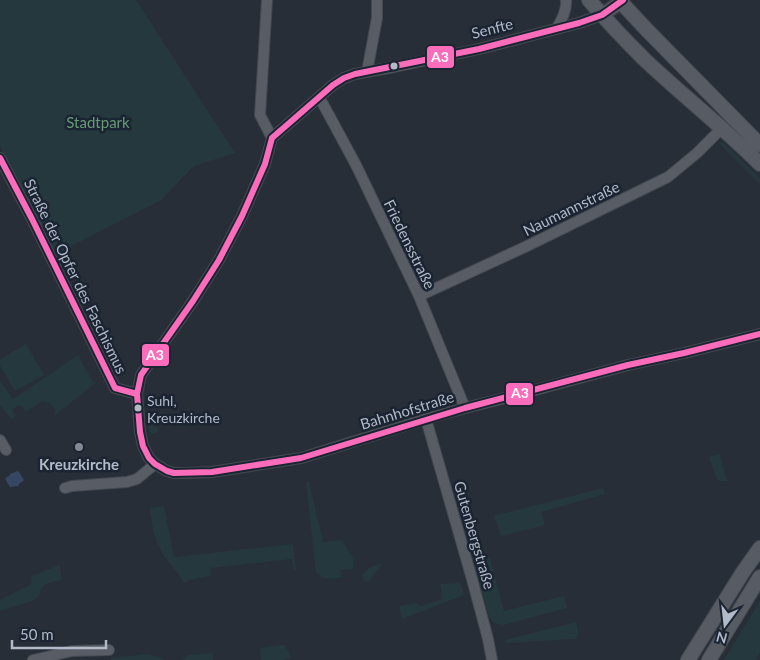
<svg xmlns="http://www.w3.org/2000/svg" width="760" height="660" font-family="Lato,sans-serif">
<rect width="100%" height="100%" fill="#282e37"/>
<path fill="#25383d" d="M0,0H136L235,153L194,166L161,200L54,255L0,146Z
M718,142L724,143L760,179V184Z
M26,344L44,375L15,391L0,366V359Z
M78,355L94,384L54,416L56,410L50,403L42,401L26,412L22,406L19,405L13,409V412L15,416L11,419L0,405V381L13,399Z
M162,412L178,415V417L156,424L158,430L157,433H151L149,432V416Z
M719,454L727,481H720L717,479L709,457Z
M306,482H309L323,542L342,540L353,558V569L341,570L342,577C333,578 321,581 316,572Z
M603,488L605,494L541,512L545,525L501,536L494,516Z
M164,506L174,557L293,544L296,570H294L292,559L211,568L210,576L188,580V582H183L182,579L164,556L157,542L153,530L150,508Z
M490,558L504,611L564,596L567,608L503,625L494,623L489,617L474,564C476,558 485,559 490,558Z
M382,564L370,580L367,582L363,580L362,576C365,569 374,565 382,564Z
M60,565L62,580L45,584L42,587L39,596L32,601L0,611V600L32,584L31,576Z
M459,583L461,585L464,595L402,619L399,606L416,603L421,606L442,599L440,584Z
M760,601V652L756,660H724Z
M576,622L578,631L576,639L506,643L505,640Z
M281,645H285L291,658L283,660H261L260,648Z
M213,653V660H183L189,655Z
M148,654L164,659L163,660H111V658Z"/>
<path fill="#364763" d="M17,471L19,472L24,480L23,481L19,484L18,486L10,487L5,479L6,478L10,475L11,473H13Z"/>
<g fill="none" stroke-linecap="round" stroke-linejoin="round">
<defs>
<path id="minor" d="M267,0L260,115L272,138L265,164L242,216L219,260L193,301L141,375L137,394L140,432L143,446L149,458L155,464L167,471L174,473H184L212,472L301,458L426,419L465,408L513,396L628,365L684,353L760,334
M557,28C562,19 567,10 566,0
M367,72L377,18V0
M318,98L323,104L356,165L419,296L465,408
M272,138L333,85L344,78L355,74L394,67L479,49L579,23L602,15
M0,158L32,219L115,388L137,394
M419,296L525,247L668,177L697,153L722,128
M426,419L472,579L488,639L492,660
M0,440L6,450
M65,488L72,486L127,482L137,479L155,464
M33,660L72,651L109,650"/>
<path id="tertiary" d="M602,15L621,2"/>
<path id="secondary" d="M589,0C606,20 625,40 644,59C682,95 723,127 760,164
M619,0L645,28L760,145
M688,660L743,572L760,548
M709,660L760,577"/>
</defs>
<use href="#minor" stroke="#444950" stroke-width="12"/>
<use href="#tertiary" stroke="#444950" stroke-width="15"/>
<use href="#secondary" stroke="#444950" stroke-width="16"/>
<use href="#minor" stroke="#585d65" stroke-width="10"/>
<use href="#tertiary" stroke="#585d65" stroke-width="12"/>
<use href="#secondary" stroke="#575b63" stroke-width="14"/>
<defs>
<path id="bus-1" d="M272,138L265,164L242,216L219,260L193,301L141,375L137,394L140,432L143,446L149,458L155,464L167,471L174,473L212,472L301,458L465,408L628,365L684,353L760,334
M272,138L333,85L344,78L355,74L479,49L579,23L602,15L623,0
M0,158L32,219L115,388L137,394"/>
</defs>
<use href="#bus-1" stroke="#1b2432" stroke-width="10"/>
<use href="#bus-1" stroke="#fb6dba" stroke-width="6"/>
</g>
<g fill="#b2bac8" stroke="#1b2432" stroke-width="2">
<circle cx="394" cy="66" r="4.5"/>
<circle cx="138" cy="408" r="4.5"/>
</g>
<circle fill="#828995" stroke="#1b2432" stroke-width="2" cx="79" cy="447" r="5"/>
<g text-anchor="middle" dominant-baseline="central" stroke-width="5" stroke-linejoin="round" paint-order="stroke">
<g font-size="14" fill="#b2bac8" stroke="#1b2432" text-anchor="start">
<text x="147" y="400">Suhl,<tspan x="147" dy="17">Kreuzkirche</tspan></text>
</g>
<g font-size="15" fill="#b2bac8" stroke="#1b2432">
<text transform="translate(492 28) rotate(-14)">Senfte</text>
<text transform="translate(571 208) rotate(-26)">Naumannstraße</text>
<text transform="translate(410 244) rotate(64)">Friedensstraße</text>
<text transform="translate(76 276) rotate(64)">Straße der Opfer des Faschismus</text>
<text transform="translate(407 410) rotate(-17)">Bahnhofstraße</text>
<text transform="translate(475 535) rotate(74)">Gutenbergstraße</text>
</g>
<g font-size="15" fill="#689a75" stroke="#1b2432">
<text x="98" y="122">Stadtpark</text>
</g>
<g font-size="15" font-weight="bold" fill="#b2bac8" stroke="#1b2432">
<text x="79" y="464">Kreuzkirche</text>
</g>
</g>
<g stroke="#1b2432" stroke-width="2">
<rect x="426" y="45" width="29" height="24" rx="5" fill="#fb6dba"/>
<rect x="141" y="343" width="29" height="24" rx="5" fill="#fb6dba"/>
<rect x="505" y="382" width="29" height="24" rx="5" fill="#fb6dba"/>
</g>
<g font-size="14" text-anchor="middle" font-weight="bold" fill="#fff">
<text x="440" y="62">A3</text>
<text x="155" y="360">A3</text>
<text x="520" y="398">A3</text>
</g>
<g transform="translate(725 625) rotate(195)" stroke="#1b2432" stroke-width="4" paint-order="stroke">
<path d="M0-4L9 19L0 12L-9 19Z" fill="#b2bac8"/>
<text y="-8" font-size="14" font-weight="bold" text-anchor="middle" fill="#b2bac8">N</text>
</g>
<path d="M12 640v8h94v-8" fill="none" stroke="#b2bac8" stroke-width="2.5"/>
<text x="20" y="640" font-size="15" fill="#b2bac8" stroke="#1b2432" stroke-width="4" paint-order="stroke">50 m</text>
</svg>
